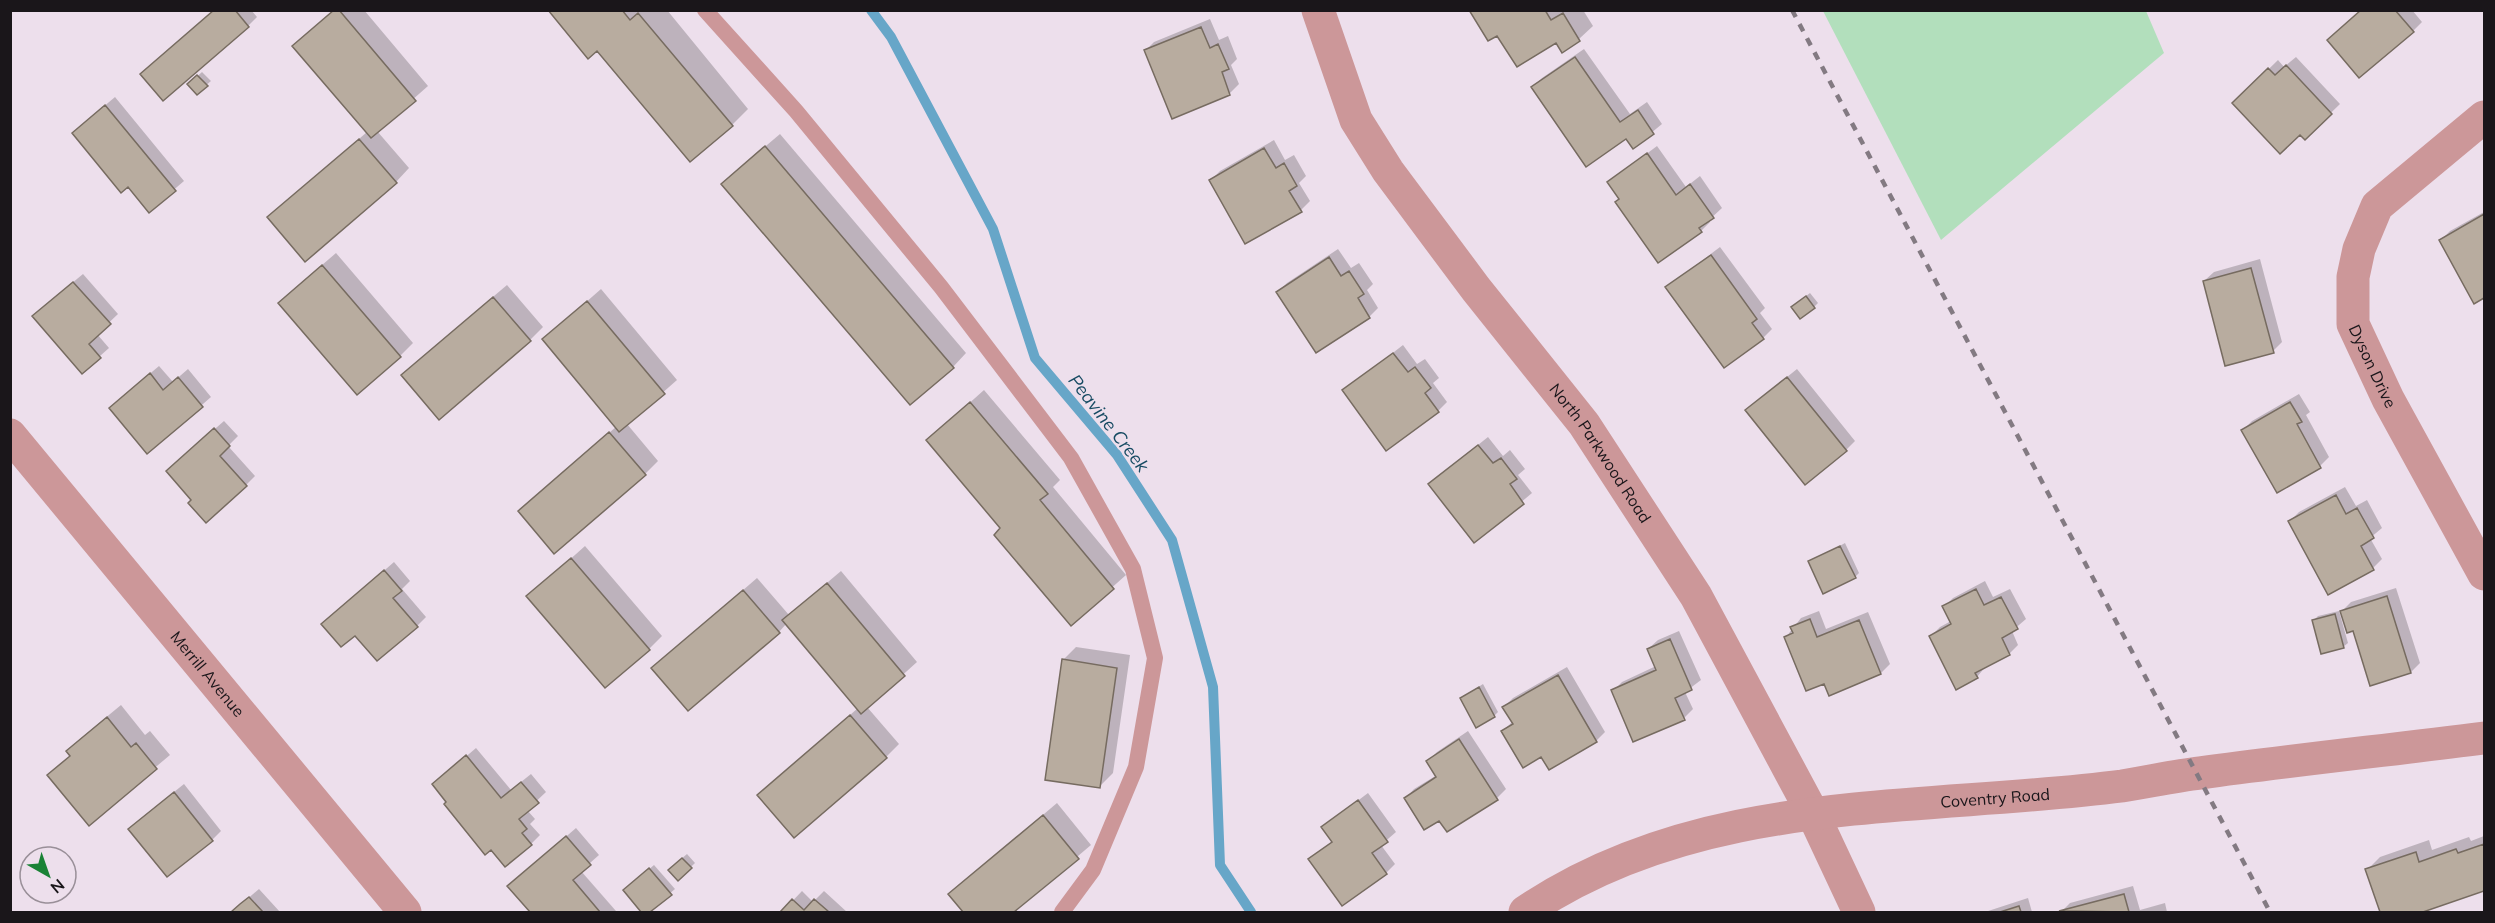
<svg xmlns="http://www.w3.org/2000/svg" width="2495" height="923" font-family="Mulish,sans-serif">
<rect width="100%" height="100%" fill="#eddfec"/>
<path fill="#b2dfbc" d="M1823,11H2146L2164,53L1941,240Z"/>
<path fill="#0003" d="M215,10H251L257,17L248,26Z
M334,10H364L428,86L377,131L409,168L396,182L269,217L367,132Z
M550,10H667L748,109L732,125L598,49Z
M1471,10H1583L1593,26L1579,39L1562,51L1556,41L1498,34Z
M2362,10H2412L2422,22L2413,31Z
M1210,19L1219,40L1228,36L1237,59L1231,65L1239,84L1230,93L1173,117L1145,51L1154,42Z
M1584,49L1630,114L1647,102L1662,124L1634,147L1627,137L1533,87L1542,78Z
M2296,57L2340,104L2305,138L2300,133L2234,103L2278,60L2284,67Z
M202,72L211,81L197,93L189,84Z
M115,97L184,181L149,211L83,124Z
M780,134L966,353L953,367L736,171Z
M1274,140L1285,160L1294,155L1306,176L1299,183L1310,201L1301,210L1211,180L1220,171Z
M1657,146L1686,187L1700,176L1722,208L1709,220L1710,222L1701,231L1658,261L1609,182Z
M2484,212V296L2474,301L2441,240L2450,231Z
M1720,247L1765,308L1760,313L1772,329L1763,338L1667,287Z
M1338,249L1351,268L1359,263L1373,284L1367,290L1378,308L1369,317L1278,292L1287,283Z
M336,253L413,343L400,356L293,290Z
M2260,259L2282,342L2273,351L2204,281L2214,272Z
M83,274L118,314L97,334L109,348L82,372L43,307Z
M507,285L543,327L530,340L416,362Z
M601,289L677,380L627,424L658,461L645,474L520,511L617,426L544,339Z
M1810,293L1818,303L1814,307L1797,303Z
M1403,345L1417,364L1425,359L1439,378L1433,383L1447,402L1438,411L1344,391Z
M159,366L173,382L188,369L211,397L148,452L120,399Z
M1797,369L1855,441L1846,450L1756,402Z
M984,390L1060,480L1053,487L1126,575L1071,624L1002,528L928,440Z
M2299,394L2310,412L2306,415L2329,457L2320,466L2277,491L2243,430L2252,421Z
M224,421L238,436L228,446L255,476L246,485L193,500L177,462Z
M1488,437L1503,456L1510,450L1525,469L1518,475L1532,493L1475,541L1439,476Z
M2345,487L2356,506L2367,500L2382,528L2370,538L2382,559L2373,568L2329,593L2290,521L2299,512Z
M1845,543L1859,573L1855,577L1810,562Z
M585,546L662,636L649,649L529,596Z
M394,562L410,581L402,589L426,617L417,626L355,634L323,624Z
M841,571L917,662L867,707L899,744L886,757L759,795L858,708L787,623L779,632L653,668L757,578L789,615Z
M1985,581L1993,597L2010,589L2026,619L2012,631L2018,645L2009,654L1986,666L1977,677L1931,636L1940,627L1951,621L1944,607L1953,598Z
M2396,588L2420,663L2411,672L2354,629L2342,611L2351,602Z
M1819,611L1826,629L1868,612L1890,664L1881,673L1830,694L1824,682L1786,637L1801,618Z
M2339,611L2348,643L2343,647L2314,620L2318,616Z
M1679,631L1701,680L1685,692L1693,709L1684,718L1613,691L1622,682L1656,666L1648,649L1658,640Z
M1076,647L1130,655L1113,773L1100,786L1063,660Z
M1567,667L1605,732L1596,741L1542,755L1503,731L1513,721L1504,707L1513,698Z
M1483,684L1498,712L1494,716L1461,698Z
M121,705L145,735L150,731L170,755L89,823L49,775L71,755L68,751L81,738Z
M1468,731L1506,789L1497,798L1440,819L1406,798L1414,789L1437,775L1428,761L1437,752Z
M476,748L511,790L531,774L546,792L527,810L535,819L530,824L540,835L531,844L448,802L434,784Z
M184,784L221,831L212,840L139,820Z
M1368,793L1396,832L1381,845L1395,864L1386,873L1310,860L1333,841L1323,827Z
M1057,803L1091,845L1012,912H965L950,894Z
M576,828L599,855L581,871L616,911L532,912L509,886Z
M2484,836V890L2418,912H2381L2367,870L2380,857L2429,840L2432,850L2469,837L2471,841Z
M687,854L695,863L678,879L674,865Z
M654,865L675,889L648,912H643L625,890Z
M2133,886L2140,910L2165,903L2167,912H2061L2070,903Z
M259,889L280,912H232Z
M802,891L813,902L824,891L847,912H782Z
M2028,898L2032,912H1985Z"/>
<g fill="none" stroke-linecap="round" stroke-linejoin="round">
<path stroke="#67a6c8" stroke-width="10" d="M871,10L891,37L993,229L1035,358L1117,455L1172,540L1213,687L1220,865L1251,912"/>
</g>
<path fill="#b8ac9f" stroke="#766b60" stroke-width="1.5" d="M214,10H235L249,27L163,101L140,74Z
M334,10H339L416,101L371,138L292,46Z
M548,10H622L630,20L638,13L733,126L690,162L597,51L588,59Z
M1469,10H1545L1551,20L1563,13L1580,41L1562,53L1556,43L1517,67L1497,36L1488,41Z
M2361,10H2395L2414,32L2359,78L2327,40Z
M1201,27L1210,48L1218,44L1229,69L1222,72L1230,95L1172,119L1144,50Z
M1575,57L1620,122L1638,110L1654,134L1633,149L1626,139L1586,167L1531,87Z
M2286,65L2332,114L2305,140L2300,135L2280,154L2232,103L2268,68L2275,75Z
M197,75L208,86L197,95L187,84Z
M105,105L176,191L149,213L128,187L121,193L72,133Z
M359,139L397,183L305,262L267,217Z
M765,146L954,368L910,405L721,184Z
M1264,148L1276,168L1284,163L1297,186L1289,191L1302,212L1245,244L1209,180Z
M1647,153L1676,195L1690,184L1714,218L1699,228L1702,232L1658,263L1615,202L1619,199L1607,182Z
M2484,214V298L2474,304L2439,240Z
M1711,255L1757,319L1752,323L1764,339L1724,368L1665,287Z
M1329,257L1341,276L1349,271L1364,294L1358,298L1370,318L1316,353L1276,292Z
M322,265L401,357L357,395L278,303Z
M2251,268L2274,353L2225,366L2203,281Z
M73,282L111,324L89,344L101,358L82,374L32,316Z
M1806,296L1815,308L1800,319L1791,307Z
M493,297L531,341L439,420L401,375Z
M587,301L665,394L619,432L542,339Z
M1393,353L1408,372L1415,367L1431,388L1425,393L1439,412L1386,451L1342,390Z
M150,373L163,390L178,377L203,407L147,454L109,408Z
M1787,377L1847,451L1805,485L1745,410Z
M970,402L1048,494L1040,500L1114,589L1071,626L994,535L1000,528L926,440Z
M2290,402L2302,422L2297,424L2321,468L2277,493L2241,430Z
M214,428L230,446L220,456L247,486L206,523L188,503L191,500L166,471Z
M609,432L646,475L554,554L518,511Z
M1478,445L1493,463L1501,458L1517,479L1510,484L1524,504L1474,543L1428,484Z
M2336,495L2346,514L2357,508L2374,538L2361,546L2374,570L2328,595L2288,521Z
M1840,546L1856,578L1823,594L1808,561Z
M571,558L650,650L605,688L526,596Z
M384,570L402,591L393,598L418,627L377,661L355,636L341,647L321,624Z
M827,583L905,676L861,714L782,620Z
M1976,589L1984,605L2001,597L2018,629L2002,638L2010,655L1975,673L1978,678L1956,690L1929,636L1951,624L1942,606Z
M743,590L780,633L688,711L651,668Z
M2387,596L2411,673L2370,686L2353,631L2347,633L2340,611Z
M2335,614L2344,648L2321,654L2312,620Z
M1810,619L1817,637L1859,620L1881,674L1829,696L1824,684L1806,691L1784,637L1793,633L1790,627Z
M1670,639L1692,690L1675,698L1685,720L1633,742L1611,690L1656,670L1647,649Z
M1062,659L1117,668L1100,788L1045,780Z
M1558,675L1597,742L1549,770L1541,757L1523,768L1501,731L1513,724L1502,707Z
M1479,687L1495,717L1476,728L1460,698Z
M850,715L887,758L794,838L757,795Z
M107,717L131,747L136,743L157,769L89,826L47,775L70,756L66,751Z
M1459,739L1498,800L1447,832L1439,821L1424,830L1404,798L1436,777L1426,761Z
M466,755L501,798L521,782L539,803L519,819L527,829L522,833L532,845L505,867L491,850L485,855L444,804L446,802L432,784Z
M174,792L213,841L167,877L128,829Z
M1358,800L1388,842L1372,853L1387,874L1342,906L1308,859L1332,842L1321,827Z
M1043,815L1079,859L1014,912H963L948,894Z
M566,836L591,865L573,880L600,912H530L507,886Z
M2484,844V891L2423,912H2380L2365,869L2416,852L2419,862L2456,849L2458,853Z
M682,858L692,868L678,881L668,870Z
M649,868L672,895L650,912H641L623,890Z
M2124,894L2129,912L2059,911Z
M249,897L263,912H231L240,904Z
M792,899L804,910L814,899L829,912H780Z
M2019,906L2021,912H2000Z"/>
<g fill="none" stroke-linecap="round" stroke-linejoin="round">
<path stroke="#cc9799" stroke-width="16" d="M705,10L796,111L941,287L1071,458L1133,569L1155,658L1136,767L1093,870L1062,912"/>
<g stroke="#cc9799" stroke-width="33">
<path id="s1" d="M1318,10L1356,120L1388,171L1476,289L1584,424L1696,596L1813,814L1859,912"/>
<path id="s2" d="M2484,117L2377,206L2359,249L2353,277V324L2388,399L2484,574"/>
<path id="s3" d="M10,435L405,912"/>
<path id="s4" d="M1525,912C1701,792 1920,812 2122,786C2148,782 2174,776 2200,773C2295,760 2390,750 2484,738"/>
</g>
<path stroke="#837a82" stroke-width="4.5" stroke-dasharray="8 8" stroke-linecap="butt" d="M1792,10L2270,912"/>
</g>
<g text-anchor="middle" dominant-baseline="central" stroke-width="4.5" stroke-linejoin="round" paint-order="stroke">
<g font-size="16" fill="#1a161a" stroke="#eddfec">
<text stroke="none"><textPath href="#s2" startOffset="308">Dyson Drive</textPath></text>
<text stroke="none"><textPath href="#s1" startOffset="530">North Parkwood Road</textPath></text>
<text stroke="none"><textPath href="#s3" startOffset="310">Merrill Avenue</textPath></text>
<text stroke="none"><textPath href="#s4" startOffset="490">Coventry Road</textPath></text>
</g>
<g font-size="18" font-style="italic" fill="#174b63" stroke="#eddfec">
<text transform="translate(1109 423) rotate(52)">Peavine Creek</text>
</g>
</g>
<rect width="2495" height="923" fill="none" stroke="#1a161a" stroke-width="24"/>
<g transform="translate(48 875) rotate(140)"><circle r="28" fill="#eddfec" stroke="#998f98" stroke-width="1.5"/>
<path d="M0-4.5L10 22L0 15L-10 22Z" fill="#1a8236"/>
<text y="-9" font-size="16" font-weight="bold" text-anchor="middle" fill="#1a161a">N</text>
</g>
</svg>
